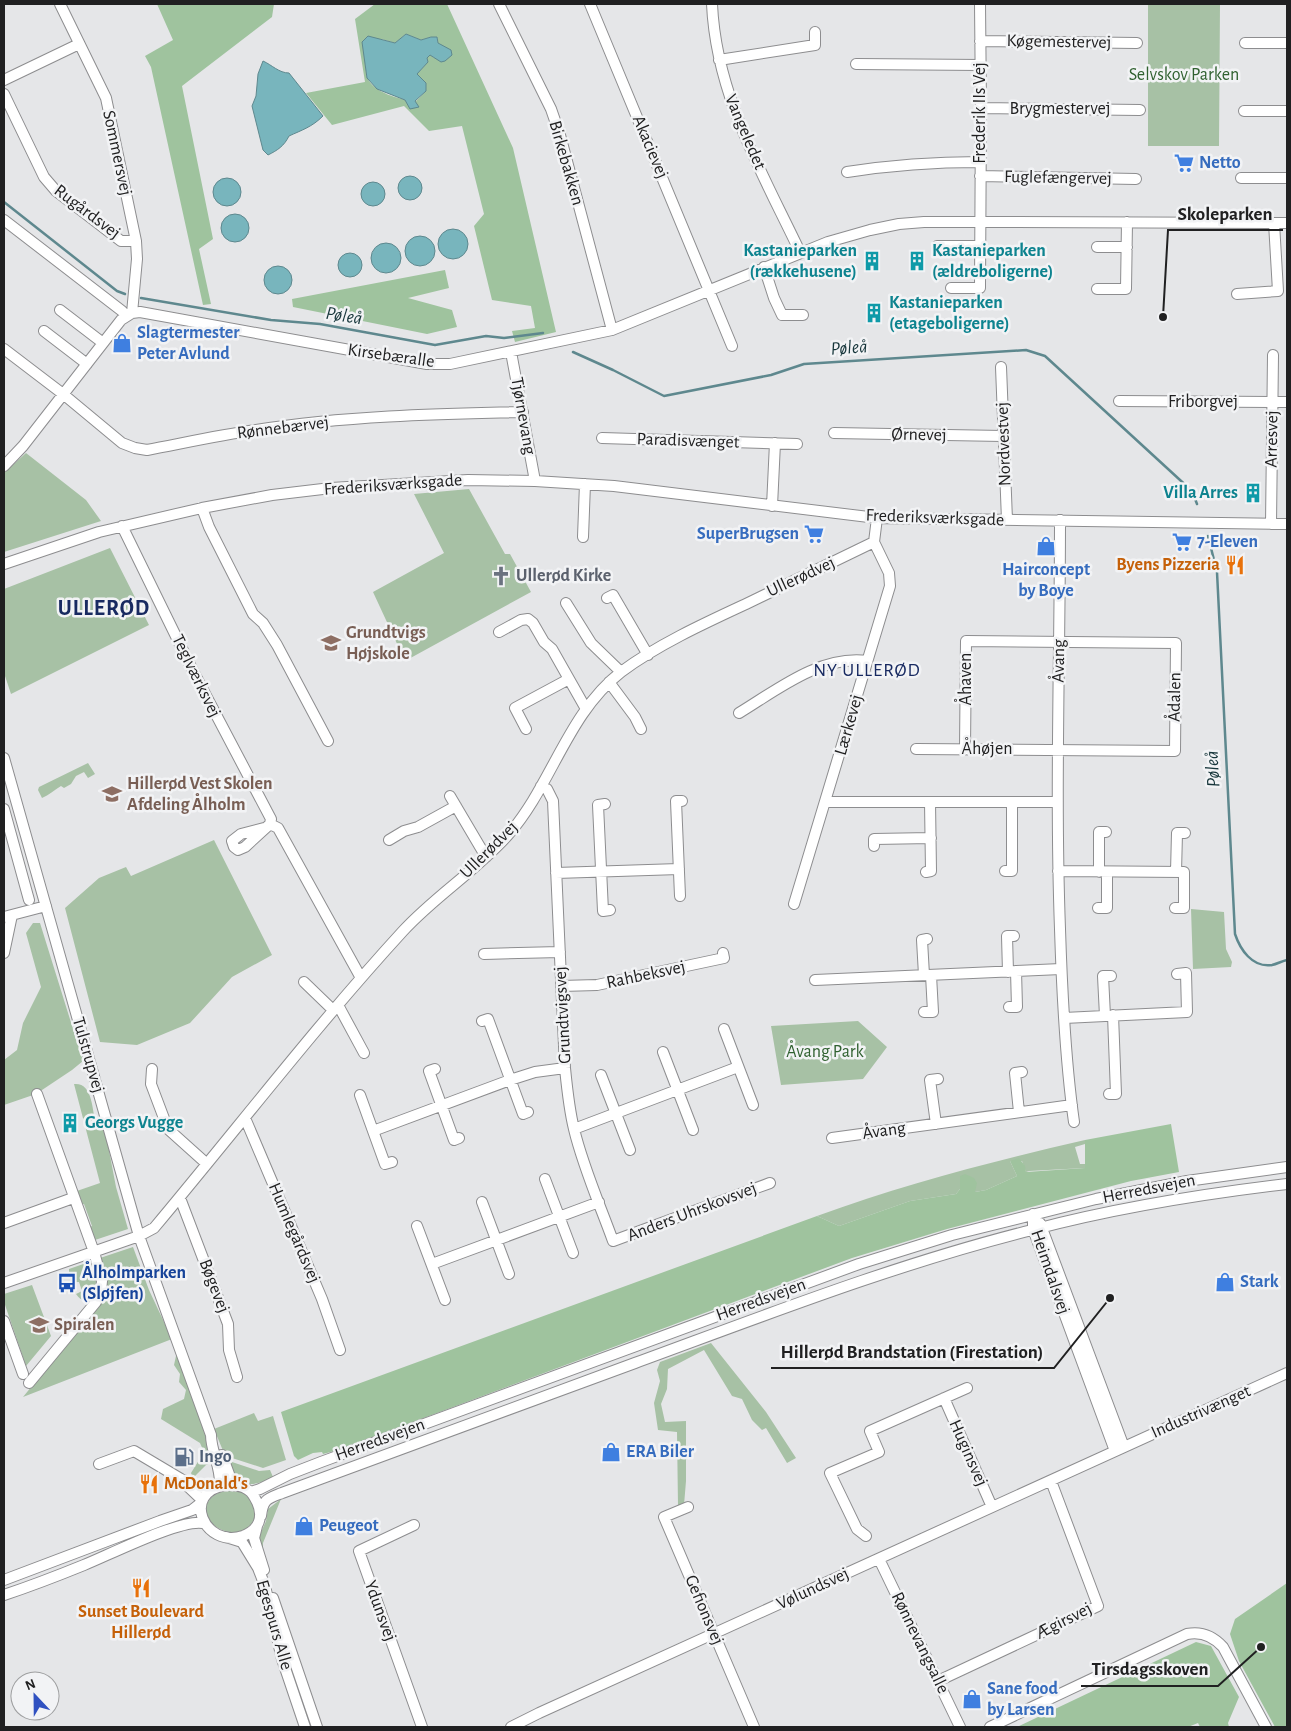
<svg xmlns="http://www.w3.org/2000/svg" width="1291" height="1731" font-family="'Alegreya Sans',sans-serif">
<rect width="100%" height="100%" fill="#e5e6e8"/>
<path fill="#a7c1a5" d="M1148,4H1220L1219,146H1148Z
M26,453L86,500L101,521L4,552V473Z
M469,489L505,554H510L531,592L405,661L373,592L444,553L414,494Z
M110,548L149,625L11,694L4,673V589Z
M88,763L95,774L88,778L84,772L76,776L71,784L64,788L61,786C54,790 49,795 42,798L38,790L39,787Z
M214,840L272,955L232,977L190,1023L137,1045L100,1042L65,908L99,878L126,867L131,876Z
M1191,909L1224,912L1226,949L1232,962L1231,967L1193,969Z
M33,923H40L83,1061L72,1070L36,1094L4,1105V1060L17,1050L23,1023L41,987L26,933Z
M858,1021L887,1047L863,1079L781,1085L771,1026Z
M74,1084C92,1082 92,1108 95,1119H99L107,1140L116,1187L128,1229L92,1241L87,1228L92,1226L84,1204L79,1205L74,1192L100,1183Z
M1085,1140V1144L1075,1147L1080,1164H1085V1168L1029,1171L1026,1172L1022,1161H1010L1017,1176L986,1190L975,1192L960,1176V1189L956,1194L910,1201L839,1226L817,1216C905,1184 994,1161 1085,1140Z
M133,1247L149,1290L172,1339L23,1397L102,1300L100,1258Z
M92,1261C94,1268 96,1274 96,1281C96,1293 86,1309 76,1294L82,1291L79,1282H76L69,1273V1269Z
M32,1285L51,1336L26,1366L4,1302V1294Z
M711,1343L766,1412L796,1458L787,1463L766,1428L762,1430L752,1420L742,1399L732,1396L704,1350L668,1369L667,1389L661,1404L665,1422L686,1421V1481L684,1505L678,1506L677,1432L658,1430L654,1403L660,1381L657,1370L660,1362Z
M176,1356H178L215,1462L206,1465L193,1478L191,1473L204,1452L200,1443L161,1419L163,1409L184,1399L186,1390L179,1382L180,1374L174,1365Z
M254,1413L258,1421L273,1416L286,1460L263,1468L232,1458H226L214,1429Z
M229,1461L259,1471L270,1470L273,1477C262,1483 245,1489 235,1477C231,1473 230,1466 229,1461Z
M225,1490C245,1488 250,1497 257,1513C241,1560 173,1509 225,1490Z
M281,1499L263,1543V1552L269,1574L267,1571L258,1539L266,1521L268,1509Z"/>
<path fill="#9fc39e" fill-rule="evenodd" d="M157,4H274L272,17L182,86L213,239L199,249L211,304L203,305L151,67L145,56L173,40Z
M375,4H447L513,148L556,332L515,342L512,331L535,328L531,306L492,300L474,226L484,214L462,126L429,131L404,106L332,125L306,93L365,82L355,19ZM406,34L421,40L431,37H437L438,43L434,58L430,54L426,58L428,62L417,74L422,79L426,91L415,102C400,99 373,93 367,77C366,73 366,66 365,61L381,39L395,43Z
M445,270L449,288L408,298L452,310L457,327L427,334L293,307L292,299Z
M1171,1124L1179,1172L1131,1181L947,1229L852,1258L338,1450L323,1454L322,1452L313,1453L298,1460L294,1456L281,1412L817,1216L839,1226L910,1201L956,1194L960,1189V1176L965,1174L974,1178L977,1183L975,1192L986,1190L1017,1176L1010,1161L1019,1158L1025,1166L1026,1172L1085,1168V1140Z
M1287,1583V1727H1275L1239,1661L1230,1634L1235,1619Z
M1196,1642L1211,1646L1239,1697L1228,1723L1229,1727H1200L1198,1723L1188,1727H1017Z"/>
<path fill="#78b5bd" stroke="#5e888e" d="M406,34L421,40L431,37H437L438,43L451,50L452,55L445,61L441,62L430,55L427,58L428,62L417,74L426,83V91L415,101L419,107L410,109L405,100L377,89L367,78L362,42L368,36L395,43Z
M263,61C272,65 279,73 289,73L323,116C312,127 302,130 289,136C284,146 278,150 268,155L263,150L252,106L256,96L258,74Z
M398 188a12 12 0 1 1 24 0a12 12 0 1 1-24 0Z
M213 192a14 14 0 1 1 28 0a14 14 0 1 1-28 0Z
M361 194a12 12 0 1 1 24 0a12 12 0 1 1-24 0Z
M221 228a14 14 0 1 1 28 0a14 14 0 1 1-28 0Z
M438 244a15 15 0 1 1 30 0a15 15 0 1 1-30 0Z
M405 251a15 15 0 1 1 30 0a15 15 0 1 1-30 0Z
M371 258a15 15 0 1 1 30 0a15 15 0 1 1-30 0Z
M338 265a12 12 0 1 1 24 0a12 12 0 1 1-24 0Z
M264 280a14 14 0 1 1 28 0a14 14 0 1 1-28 0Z"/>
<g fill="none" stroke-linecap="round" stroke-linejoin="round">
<path stroke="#5e888e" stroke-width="2.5" d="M4,202L117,291L125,294
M141,298L271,320L320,324L435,345L486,336L504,338L543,333
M573,352L613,370L664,396L771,375L804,364L1026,350L1045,356L1192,491L1197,504
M1208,536L1217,572L1235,934C1240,949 1252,968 1272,965C1277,964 1282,961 1287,960"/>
<defs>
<path id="minor" d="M60,4L106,98L136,241L137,259L132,313
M499,4L551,109L560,135L612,330
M590,4L732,346
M712,4C716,95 762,172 800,252
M980,41L1137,43
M1245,43H1287
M719,60L815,45V32
M856,64L981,65
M4,80L79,44
M4,94L44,177L56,191L121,241H136
M981,108L1140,110
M1244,111H1287
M847,172C892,165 935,162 980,162
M980,176L1136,179
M1241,178H1287
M4,220L122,311L126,315
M937,246H980
M1097,247H1127
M764,267L774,298L782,315H803
M951,288H980L981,108L980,4
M1097,289H1126L1127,222
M1237,294L1278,291L1274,223
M60,310L103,343
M44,331L87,364
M4,349L63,394L122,443L135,448L147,450C184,443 220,435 256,430C344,416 434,414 523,412
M511,352L535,481
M1001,367L1007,520
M1119,401L1287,402
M834,433L1003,436
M602,438L797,444
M4,466L23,446L121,320L132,313L140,312L427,364H450L612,330L828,242L870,230L899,224L924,222H980L1287,223
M772,506L775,443
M202,508L209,527L253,614L263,623L277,645L328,741
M1060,520C1060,657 1055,793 1060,929C1062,993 1065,1059 1074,1122
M1271,524L1273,355
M122,526L192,669L271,819L270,824L245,847L238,850L234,847L232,841L241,834L264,828
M583,537L585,484
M4,564L99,532L202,508L272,495L331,488L468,480L535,481L614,486L877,518L1287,524
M607,598L613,595L648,655
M566,603L591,643L621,672
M499,632L521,620L528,619L533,623L544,642L552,649L586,709
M609,682L635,717L641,729
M739,713C777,690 820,655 867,661
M526,729L515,708L569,679
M916,749L1175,751L1176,643L966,641L965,749
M4,758L139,1236L211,1435C211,1452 221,1466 220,1486
M541,786L547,789L553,801L565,1068C567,1088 569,1109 574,1129C583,1167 600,1205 613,1241L770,1183
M450,796L486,857
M826,802H1057
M605,804L598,805L603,911L610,910
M4,809L29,900
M270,824L278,828L361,978
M389,840L404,831L418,827L456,806
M874,846V839L931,838
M1005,871H1012V803
M1058,871L1184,872V908H1175
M926,872L931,871L930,802
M1099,872V832H1106
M1176,872L1177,833H1185
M556,873L679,869
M680,896L676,801H682
M794,904L890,586L889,573L874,542L877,518
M1098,908H1107V872
M4,917L46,906
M4,953L12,915
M484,954L560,952
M1008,972L1007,936H1014
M924,975L922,940L927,939
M815,980L1061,969
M304,982L333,1010
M561,986L597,985L724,958L723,953
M338,1005L364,1053
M1009,1007H1017L1016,971
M924,1012H933L931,975
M1105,1016L1103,976H1111
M1064,1018L1187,1012L1186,973L1177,974
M482,1021L488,1019L523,1114L528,1112
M724,1029L753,1105
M663,1052L693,1130
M152,1069L151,1084L168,1129L207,1164
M435,1069L429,1071L454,1140L459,1138
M601,1075L630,1150
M1109,1094H1116L1113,1015
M360,1095L385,1164L392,1162
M1019,1112L1015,1073L1022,1072
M245,1118L322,1299L340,1350
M936,1124L930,1080L938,1079
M574,1129L738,1067
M373,1131L510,1080L535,1072L565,1068
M832,1138L1072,1105
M545,1179L573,1253
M180,1198L228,1324L229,1350L237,1377
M482,1202L509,1274
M1033,1214V1229L1115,1451
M4,1223L73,1198
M1040,1223L1124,1447
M417,1226L445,1300
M432,1264L599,1202
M4,1283L139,1236L154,1228C237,1129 316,1026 403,931C435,896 477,870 508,835C552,785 567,714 621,672C657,645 705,623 746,604C789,583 831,563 874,542
M4,1321L23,1374
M29,1383L96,1302L101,1291L102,1281L94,1252L37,1094
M944,1398L992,1507
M222,1455L233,1485
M99,1464L134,1451L181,1479L210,1490
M181,1480L202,1500
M226,1485C234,1485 242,1485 248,1490C252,1492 255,1498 257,1502C264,1517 259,1530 243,1536C204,1549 180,1492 226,1485Z
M251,1492L260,1489L290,1474L321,1462L859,1264L952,1235L1096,1199L1187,1181L1287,1167
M688,1507L664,1517L754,1727
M261,1516C263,1499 267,1499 282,1493C399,1449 517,1406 635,1363C766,1315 896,1264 1032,1230C1115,1208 1202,1194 1287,1184
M414,1525L359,1551L422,1727
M257,1526L254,1538L264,1570
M866,1536L857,1529L830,1473L879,1452L870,1431L967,1388
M226,1537L242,1542L258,1568L265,1586L282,1659L305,1727
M879,1559L960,1727
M4,1580L160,1521L192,1510L201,1503
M4,1595C31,1586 57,1576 84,1565C109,1555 180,1519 203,1523
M273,1598L317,1727
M938,1681L1098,1606L1051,1481
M511,1727L539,1713L1287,1373
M990,1727L1187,1634C1202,1631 1213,1636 1223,1647L1266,1727"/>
</defs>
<use href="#minor" stroke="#8d8d8f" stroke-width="12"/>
<use href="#minor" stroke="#fff" stroke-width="10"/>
</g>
<defs>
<symbol id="supermarket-bare" viewBox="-9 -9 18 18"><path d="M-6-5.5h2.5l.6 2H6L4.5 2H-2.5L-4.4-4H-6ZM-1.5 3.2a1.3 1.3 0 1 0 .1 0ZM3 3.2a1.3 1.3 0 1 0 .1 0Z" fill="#3f7fe0" stroke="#f2f3f5" stroke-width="2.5" paint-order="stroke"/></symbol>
<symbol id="building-bare" viewBox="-9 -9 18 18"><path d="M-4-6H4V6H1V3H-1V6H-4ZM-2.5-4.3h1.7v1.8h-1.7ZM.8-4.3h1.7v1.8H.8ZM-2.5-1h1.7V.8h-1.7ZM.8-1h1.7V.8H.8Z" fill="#0f9aa8" stroke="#f2f3f5" stroke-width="2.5" paint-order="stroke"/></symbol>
<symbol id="shop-bare" viewBox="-9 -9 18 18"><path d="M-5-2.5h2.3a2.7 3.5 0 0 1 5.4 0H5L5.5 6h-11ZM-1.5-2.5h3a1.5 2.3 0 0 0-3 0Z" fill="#3f7fe0" stroke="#f2f3f5" stroke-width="2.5" paint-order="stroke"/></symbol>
<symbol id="restaurant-bare" viewBox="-9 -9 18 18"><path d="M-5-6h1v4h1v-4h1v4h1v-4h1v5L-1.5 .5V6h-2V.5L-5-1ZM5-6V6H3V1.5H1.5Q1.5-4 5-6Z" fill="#e8710a" stroke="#f2f3f5" stroke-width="2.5" paint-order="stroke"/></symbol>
<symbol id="church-bare" viewBox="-9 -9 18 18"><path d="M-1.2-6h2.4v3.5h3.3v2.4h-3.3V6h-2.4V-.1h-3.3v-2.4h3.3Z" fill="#6b7280" stroke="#f2f3f5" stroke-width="2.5" paint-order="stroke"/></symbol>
<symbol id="school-bare" viewBox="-9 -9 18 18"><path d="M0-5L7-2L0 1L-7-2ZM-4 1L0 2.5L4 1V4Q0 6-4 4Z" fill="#8d6e63" stroke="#f2f3f5" stroke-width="2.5" paint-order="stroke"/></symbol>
<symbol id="bus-bare" viewBox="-9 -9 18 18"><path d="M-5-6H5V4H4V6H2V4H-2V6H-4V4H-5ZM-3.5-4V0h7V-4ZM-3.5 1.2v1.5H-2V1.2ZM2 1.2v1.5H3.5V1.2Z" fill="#1a4fb4" stroke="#f2f3f5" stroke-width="2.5" paint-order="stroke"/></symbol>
<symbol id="fuel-bare" viewBox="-9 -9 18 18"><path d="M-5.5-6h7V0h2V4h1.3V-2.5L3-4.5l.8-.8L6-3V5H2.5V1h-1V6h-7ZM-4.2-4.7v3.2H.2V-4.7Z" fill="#5c6f8a" stroke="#f2f3f5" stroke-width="2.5" paint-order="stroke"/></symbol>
</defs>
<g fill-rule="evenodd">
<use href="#supermarket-bare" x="1170" y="149" width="28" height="28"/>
<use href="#building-bare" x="858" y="247" width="28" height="28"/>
<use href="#building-bare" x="903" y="247" width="28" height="28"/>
<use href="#building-bare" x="860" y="299" width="28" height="28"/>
<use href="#shop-bare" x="108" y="329" width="28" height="28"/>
<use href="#building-bare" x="1239" y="479" width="28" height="28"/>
<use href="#supermarket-bare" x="800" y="520" width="28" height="28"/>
<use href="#supermarket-bare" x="1168" y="528" width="28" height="28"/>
<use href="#shop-bare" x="1032" y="532" width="28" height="28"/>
<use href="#restaurant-bare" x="1221" y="551" width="28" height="28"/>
<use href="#church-bare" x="487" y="562" width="28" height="28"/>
<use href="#school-bare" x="317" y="629" width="28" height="28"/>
<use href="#school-bare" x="98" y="780" width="28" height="28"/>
<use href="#building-bare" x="56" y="1109" width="28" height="28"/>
<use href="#shop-bare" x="1211" y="1268" width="28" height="28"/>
<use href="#bus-bare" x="53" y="1269" width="28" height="28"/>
<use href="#school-bare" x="25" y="1311" width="28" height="28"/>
<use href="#shop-bare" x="597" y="1438" width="28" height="28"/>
<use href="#fuel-bare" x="170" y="1443" width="28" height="28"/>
<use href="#restaurant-bare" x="135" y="1470" width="28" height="28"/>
<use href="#shop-bare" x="290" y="1512" width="28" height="28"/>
<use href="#restaurant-bare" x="127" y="1574" width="28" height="28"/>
<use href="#shop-bare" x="958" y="1685" width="28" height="28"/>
</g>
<g text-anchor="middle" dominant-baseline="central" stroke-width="5" stroke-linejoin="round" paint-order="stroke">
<g font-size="18" fill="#202021" stroke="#f2f3f5">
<text transform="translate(1059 42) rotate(1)">Køgemestervej</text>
<text x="1060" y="109">Brygmestervej</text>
<text transform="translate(980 113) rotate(-90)">Frederik IIs Vej</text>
<text transform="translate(745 132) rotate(67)">Vangeledet</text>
<text transform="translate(650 147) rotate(67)">Akacievej</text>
<text transform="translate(117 153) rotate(78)">Sommersvej</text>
<text transform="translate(566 163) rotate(74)">Birkebakken</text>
<text transform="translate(1058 178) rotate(1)">Fuglefængervej</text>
<text transform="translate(87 212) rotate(37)">Rugårdsvej</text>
<text transform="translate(391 356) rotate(8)">Kirsebæralle</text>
<text x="1203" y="402">Friborgvej</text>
<text transform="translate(523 416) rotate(80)">Tjørnevang</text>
<text transform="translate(283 428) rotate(-7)">Rønnebærvej</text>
<text transform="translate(919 435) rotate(1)">Ørnevej</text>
<text transform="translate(1272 439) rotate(-89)">Arresvej</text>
<text transform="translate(688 441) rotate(2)">Paradisvænget</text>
<text transform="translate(1004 444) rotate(-92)">Nordvestvej</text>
<text transform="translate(393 485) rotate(-4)">Frederiksværksgade</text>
<text transform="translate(935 518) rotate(2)">Frederiksværksgade</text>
<text transform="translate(801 577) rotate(-25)">Ullerødvej</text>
<text transform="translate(1059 661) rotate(-89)">Åvang</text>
<text transform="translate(196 676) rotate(64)">Teglværksvej</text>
<text transform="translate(966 679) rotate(-90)">Åhaven</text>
<text transform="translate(1175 697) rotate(-89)">Ådalen</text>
<text transform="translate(849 725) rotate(-74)">Lærkevej</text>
<text x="987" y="749">Åhøjen</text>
<text transform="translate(489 850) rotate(-45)">Ullerødvej</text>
<text transform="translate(646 975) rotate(-12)">Rahbeksvej</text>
<text transform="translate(563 1015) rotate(-93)">Grundtvigsvej</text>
<text transform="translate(88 1055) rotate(74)">Tulstrupvej</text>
<text transform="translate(884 1131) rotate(-8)">Åvang</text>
<text transform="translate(1149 1189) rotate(-11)">Herredsvejen</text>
<text transform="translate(692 1212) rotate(-21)">Anders Uhrskovsvej</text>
<text transform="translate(294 1233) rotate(67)">Humlegårdsvej</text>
<text transform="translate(1050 1272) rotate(71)">Heimdalsvej</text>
<text transform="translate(214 1286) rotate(69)">Bøgevej</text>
<text transform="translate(761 1300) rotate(-20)">Herredsvejen</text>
<text transform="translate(1201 1412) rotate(-24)">Industrivænget</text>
<text transform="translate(380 1440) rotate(-20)">Herredsvejen</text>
<text transform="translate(968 1453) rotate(66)">Huginsvej</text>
<text transform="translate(813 1589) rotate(-25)">Vølundsvej</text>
<text transform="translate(704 1610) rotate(67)">Gefionsvej</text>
<text transform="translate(380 1611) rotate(70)">Ydunsvej</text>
<text transform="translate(1064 1621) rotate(-27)">Ægirsvej</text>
<text transform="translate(274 1625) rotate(74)">Egespurs Alle</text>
<text transform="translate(920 1643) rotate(64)">Rønnevangsalle</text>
</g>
<g font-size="18" fill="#306130" stroke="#f2f3f5">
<text x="1184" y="75">Selvskov Parken</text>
<text x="825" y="1052">Åvang Park</text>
</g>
<g font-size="18" font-weight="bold" fill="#366cbe" stroke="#f2f3f5" text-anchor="start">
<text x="1199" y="163">Netto</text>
<text x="137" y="333">Slagtermester<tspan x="137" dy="21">Peter Avlund</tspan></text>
<text x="799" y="534" text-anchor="end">SuperBrugsen</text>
<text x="1197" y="542">7-Eleven</text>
<text x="1046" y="570" text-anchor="middle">Hairconcept<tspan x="1046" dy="21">by Boye</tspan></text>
<text x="1240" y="1282">Stark</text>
<text x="626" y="1452">ERA Biler</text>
<text x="319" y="1526">Peugeot</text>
<text x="987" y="1689">Sane food<tspan x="987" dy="21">by Larsen</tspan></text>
</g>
<g font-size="18" font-weight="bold" fill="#0d838f" stroke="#f2f3f5" text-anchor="start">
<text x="857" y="251" text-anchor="end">Kastanieparken<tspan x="857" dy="21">(rækkehusene)</tspan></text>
<text x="932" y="251">Kastanieparken<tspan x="932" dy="21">(ældreboligerne)</tspan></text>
<text x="889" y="303">Kastanieparken<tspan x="889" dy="21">(etageboligerne)</tspan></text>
<text x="1238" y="493" text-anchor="end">Villa Arres</text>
<text x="85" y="1123">Georgs Vugge</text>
</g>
<g font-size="18" font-weight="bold" fill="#c56008" stroke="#f2f3f5" text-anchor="end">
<text x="1220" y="565">Byens Pizzeria</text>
<text x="164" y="1484" text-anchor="start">McDonald's</text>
<text x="141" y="1612" text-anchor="middle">Sunset Boulevard<tspan x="141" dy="21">Hillerød</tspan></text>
</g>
<g font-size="18" font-weight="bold" fill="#5b616d" stroke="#f2f3f5" text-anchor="start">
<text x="516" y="576">Ullerød Kirke</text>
</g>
<g font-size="18" font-weight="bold" fill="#785e54" stroke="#f2f3f5" text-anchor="start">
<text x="346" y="633">Grundtvigs<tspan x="346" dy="21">Højskole</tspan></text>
<text x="127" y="784">Hillerød Vest Skolen<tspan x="127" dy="21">Afdeling Ålholm</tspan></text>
<text x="54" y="1325">Spiralen</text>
</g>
<g font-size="18" font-weight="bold" fill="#164399" stroke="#f2f3f5" text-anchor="start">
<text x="82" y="1273">Ålholmparken<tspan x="82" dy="21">(Sløjfen)</tspan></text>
</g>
<g font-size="18" font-weight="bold" fill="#4e5e75" stroke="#f2f3f5" text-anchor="start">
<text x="199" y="1457">Ingo</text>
</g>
<g font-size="19" font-style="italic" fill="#17363b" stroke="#f2f3f5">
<text transform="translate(344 316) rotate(9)">Pøleå</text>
<text transform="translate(849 348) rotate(-4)">Pøleå</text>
<text transform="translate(1213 769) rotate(-93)">Pøleå</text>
</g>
<g font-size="19" letter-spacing="1" fill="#182a61" stroke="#f2f3f5">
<text x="867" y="670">NY ULLERØD</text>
</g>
<g font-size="22" font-weight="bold" letter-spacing="1" fill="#182a61" stroke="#f2f3f5">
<text x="104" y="608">ULLERØD</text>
</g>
</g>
<path fill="none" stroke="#202021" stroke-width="2" d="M1163 317L1168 230H1283M1110 1298L1054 1368H771M1261 1647L1218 1686H1081"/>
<g fill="#202021" stroke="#f2f3f5" stroke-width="2">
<circle cx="1163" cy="317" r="5"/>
<circle cx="1110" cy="1298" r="5"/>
<circle cx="1261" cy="1647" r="5"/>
</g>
<g font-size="19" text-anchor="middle" font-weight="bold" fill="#202021" stroke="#f2f3f5" stroke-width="5" stroke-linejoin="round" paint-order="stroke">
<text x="1225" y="220">Skoleparken</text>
<text x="912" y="1358">Hillerød Brandstation (Firestation)</text>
<text x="1150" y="1675">Tirsdagsskoven</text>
</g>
<rect width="1291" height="1731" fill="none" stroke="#202021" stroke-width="10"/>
<g transform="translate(35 1696) rotate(338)"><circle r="24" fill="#f2f3f5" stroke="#9e9fa0"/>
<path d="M0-4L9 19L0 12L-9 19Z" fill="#3051c1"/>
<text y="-8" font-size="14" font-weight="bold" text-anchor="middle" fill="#202021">N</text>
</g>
</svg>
